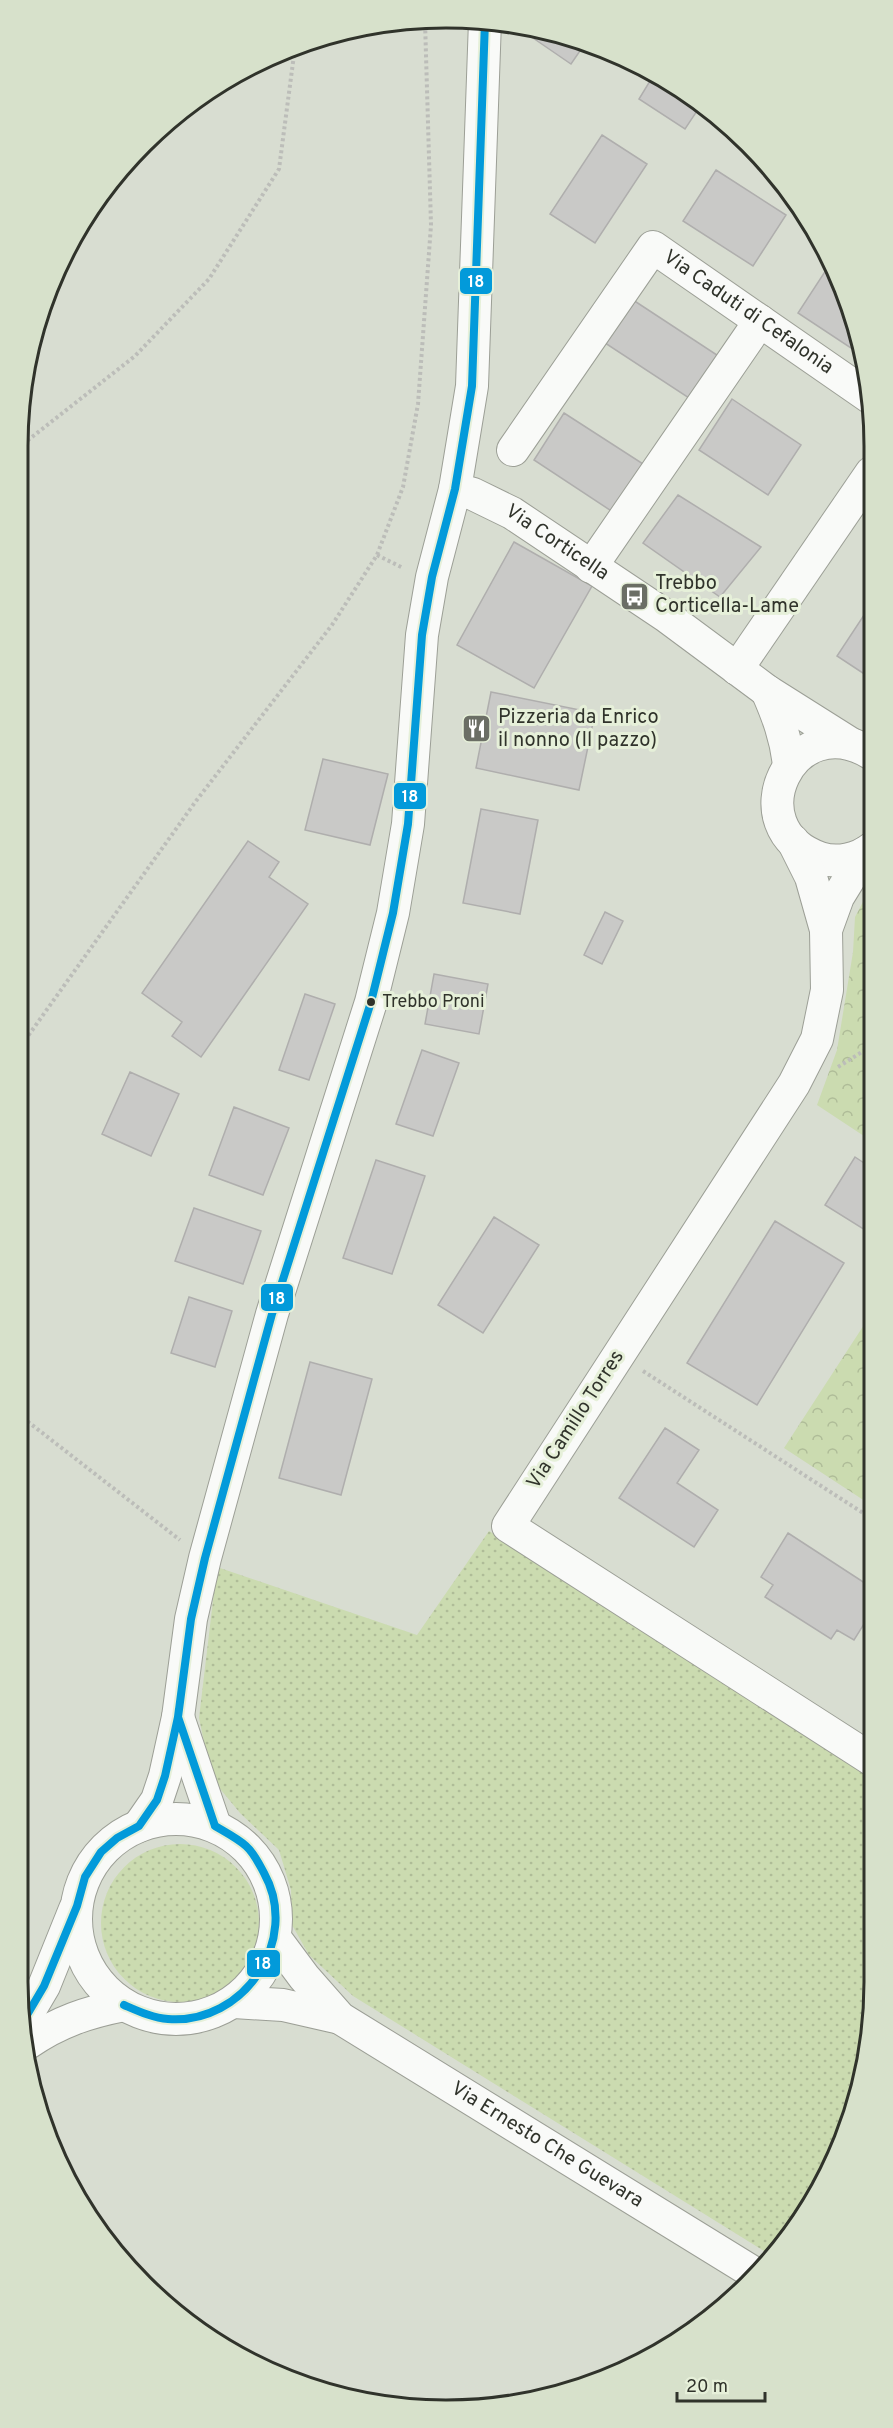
<svg xmlns="http://www.w3.org/2000/svg" width="893" height="2428" font-family="Overpass,sans-serif">
<defs>
<pattern id="grass-dots" width="8" height="8" patternUnits="userSpaceOnUse" patternTransform="scale(1.5)"><rect width="8" height="8" fill="#cbdbb0"/><path d="M2 2h.1M6 6h.1" fill="none" stroke="#afbc98" stroke-width="1.8" stroke-linecap="round"/></pattern>
<pattern id="park-crowns" width="20" height="18" patternUnits="userSpaceOnUse" patternTransform="scale(1.5)"><rect width="20" height="18" fill="#cbdbb0"/><path d="M2 6a3 3 0 1 1 6 0M12 15a3 3 0 1 1 6 0" fill="none" stroke="#afbc98"/></pattern>
</defs>
<rect width="100%" height="100%" fill="#d8ddd1"/>
<path fill="url(#grass-dots)" d="M489,1531L875,1780V1981L860,2093L831,2171L787,2242L772,2256L353,1996L309,1955L292,1925L291,1890L279,1850L240,1813L212,1779L199,1718L217,1567L417,1635Z
M101 1923a79 79 0 1 1 158 0a79 79 0 1 1-158 0Z"/>
<path fill="url(#park-crowns)" d="M872,885L873,1142L817,1105L837,1050L853,952L855,917Z
M873,1311L874,1507L784,1448Z"/>
<path fill="#c9c9c7" stroke="#afaead" stroke-width="1.5" d="M514,25L558,33L584,45L571,64Z
M653,76L684,90L701,105L685,129L639,99Z
M602,135L647,164L595,243L550,214Z
M716,170L786,215L753,266L683,221Z
M828,267L835,271L860,354L798,313Z
M630,298L720,357L692,400L602,341Z
M732,399L801,445L768,495L699,450Z
M564,413L654,471L622,518L534,460Z
M678,495L761,547L720,597L643,543Z
M514,542L592,586L534,688L457,645Z
M870,606L872,607V679L837,656Z
M491,692L595,713L579,790L476,768Z
M323,759L388,774L370,845L305,830Z
M481,809L538,820L520,914L463,903Z
M248,841L279,862L269,877L308,904L201,1057L172,1036L182,1022L142,993Z
M605,912L623,921L602,964L584,955Z
M434,974L488,984L479,1034L425,1024Z
M305,994L335,1004L309,1080L279,1070Z
M422,1050L459,1063L433,1136L396,1124Z
M130,1072L179,1094L151,1156L102,1134Z
M234,1107L289,1128L263,1195L209,1175Z
M855,1157L873,1169V1235L825,1205Z
M376,1160L425,1176L392,1274L343,1258Z
M194,1208L261,1231L243,1284L175,1261Z
M494,1217L539,1245L483,1333L438,1305Z
M775,1221L844,1263L757,1405L687,1363Z
M189,1297L232,1311L215,1367L171,1353Z
M310,1362L372,1379L341,1495L279,1478Z
M665,1428L699,1450L677,1483L718,1510L694,1547L619,1498Z
M788,1533L874,1589V1608L854,1640L837,1630L831,1639L765,1597L773,1585L761,1577Z"/>
<g fill="none" stroke-linecap="round" stroke-linejoin="round">
<defs>
<g id="minor">
<path id="s1" d="M513,450L653,247L871,398"/>
<path id="s2" d="M455,489L473,494L512,513L666,616L767,691L851,744"/>
<path d="M591,567L760,321"/>
<path d="M737,669L871,473"/>
<path d="M767,691C778,716 786,738 789,765"/>
<path d="M872,754C792,704 734,828 820,858C838,864 858,859 872,848"/>
<path d="M793,841L811,877L826,930L827,990L817,1039L794,1084L508,1526L874,1761"/>
<path d="M826,930L838,897L865,853"/>
<path d="M178,1717L215,1826"/>
<circle cx="176" cy="1919" r="100"/>
<path d="M139,1826L157,1800L165,1776L178,1717L191,1619L205,1558L272,1314L371,1002L393,913L408,824L422,635L432,577L455,489L472,386L485,21"/>
<path id="s3" d="M275,1938L304,1977L340,2018L754,2273"/>
<path d="M234,2002L283,2005L340,2018"/>
<path d="M24,2020L44,1986L75,1909"/>
<path d="M28,2043C58,2022 88,2012 124,2005"/>
</g>
</defs>
<use href="#minor" stroke="#9c9f96" stroke-width="34"/>
<path stroke="#bcbdb9" stroke-width="4" stroke-dasharray="3 3" stroke-linecap="butt" d="M18,448L135,356L209,279L279,169L295,47
M377,555L403,568
M18,1050L196,801L332,625L377,555L403,487L418,404L431,225L425,21
M838,1067L873,1045
M643,1371L874,1520
M18,1414L180,1540"/>
<use href="#minor" stroke="#f9faf8" stroke-width="32"/>
<defs>
<path id="bus-1" d="M179,1709L178,1717L215,1826
M124,2005C138,2011 153,2018 168,2019C244,2025 301,1940 264,1873C259,1864 254,1853 246,1846C237,1838 225,1832 215,1826
M24,2020L44,1986L77,1906L85,1877L101,1852L117,1838L139,1826L157,1800L165,1776L178,1717L191,1619L205,1558L272,1314L371,1002L393,913L408,824L422,635L432,577L455,489L472,386L485,21"/>
</defs>
<use href="#bus-1" stroke="#e6f0d9" stroke-width="12"/>
<use href="#bus-1" stroke="#029ada" stroke-width="8"/>
</g>
<defs>
<symbol id="bus-square" viewBox="-11 -11 22 22"><rect x="-9" y="-9" width="18" height="18" rx="4" fill="#6b6e65" stroke="#e6f0d9"/><path d="M-5-6H5V4H4V6H2V4H-2V6H-4V4H-5ZM-3.5-4V0h7V-4ZM-3.5 1.2v1.5H-2V1.2ZM2 1.2v1.5H3.5V1.2Z" fill="#fff"/></symbol>
<symbol id="restaurant-square" viewBox="-11 -11 22 22"><rect x="-9" y="-9" width="18" height="18" rx="4" fill="#6b6e65" stroke="#e6f0d9"/><path d="M-5-6h1v4h1v-4h1v4h1v-4h1v5L-1.5 .5V6h-2V.5L-5-1ZM5-6V6H3V1.5H1.5Q1.5-4 5-6Z" fill="#fff"/></symbol>
</defs>
<g fill-rule="evenodd">
<use href="#bus-square" x="618" y="580" width="33" height="33"/>
<use href="#restaurant-square" x="460" y="712" width="33" height="33"/>
</g>
<circle fill="#30332b" stroke="#e6f0d9" stroke-width="2" cx="371" cy="1002" r="5"/>
<g text-anchor="middle" dominant-baseline="central" stroke-width="6" stroke-linejoin="round" paint-order="stroke">
<g font-size="18" fill="#30332b" stroke="#e6f0d9" text-anchor="start">
<text x="382" y="1002">Trebbo Proni</text>
</g>
<g font-size="20" fill="#30332b" stroke="#e6f0d9">
<text stroke="none"><textPath href="#s1" startOffset="362">Via Caduti di Cefalonia</textPath></text>
<text stroke="none"><textPath href="#s2" startOffset="116">Via Corticella</textPath></text>
<text transform="translate(576 1420) rotate(-57)">Via Camillo Torres</text>
<text stroke="none"><textPath href="#s3" startOffset="346">Via Ernesto Che Guevara</textPath></text>
</g>
<g font-size="20" fill="#30332b" stroke="#e6f0d9" text-anchor="start">
<text x="655" y="584">Trebbo<tspan x="655" dy="23">Corticella-Lame</tspan></text>
<text x="498" y="718">Pizzeria da Enrico<tspan x="498" dy="23">il nonno (Il pazzo)</tspan></text>
</g>
</g>
<path d="M0 0H893V2428H0ZM446 28H446A418 418 0 0 1 864 446V1982A418 418 0 0 1 446 2400H446A418 418 0 0 1 28 1982V446A418 418 0 0 1 446 28Z" fill="#d7e1cb" fill-rule="evenodd"/>
<path fill="none" stroke="#30332b" stroke-width="3" d="M446 28H446A418 418 0 0 1 864 446V1982A418 418 0 0 1 446 2400H446A418 418 0 0 1 28 1982V446A418 418 0 0 1 446 28Z"/>
<g stroke="#e6f0d9" stroke-width="2">
<rect x="459" y="267" width="34" height="28" rx="6" fill="#029ada"/>
<rect x="393" y="782" width="34" height="28" rx="6" fill="#029ada"/>
<rect x="260" y="1283" width="34" height="29" rx="6" fill="#029ada"/>
<rect x="246" y="1949" width="35" height="29" rx="6" fill="#029ada"/>
</g>
<g font-size="16" text-anchor="middle" font-weight="bold" fill="#fff">
<text x="476" y="287">18</text>
<text x="410" y="802">18</text>
<text x="277" y="1304">18</text>
<text x="263" y="1969">18</text>
</g>
<path d="M677 2392v9h88v-9" fill="none" stroke="#30332b" stroke-width="3"/>
<text x="686" y="2392" font-size="18" fill="#30332b" stroke="#e6f0d9" stroke-width="4.5" paint-order="stroke">20 m</text>
</svg>
